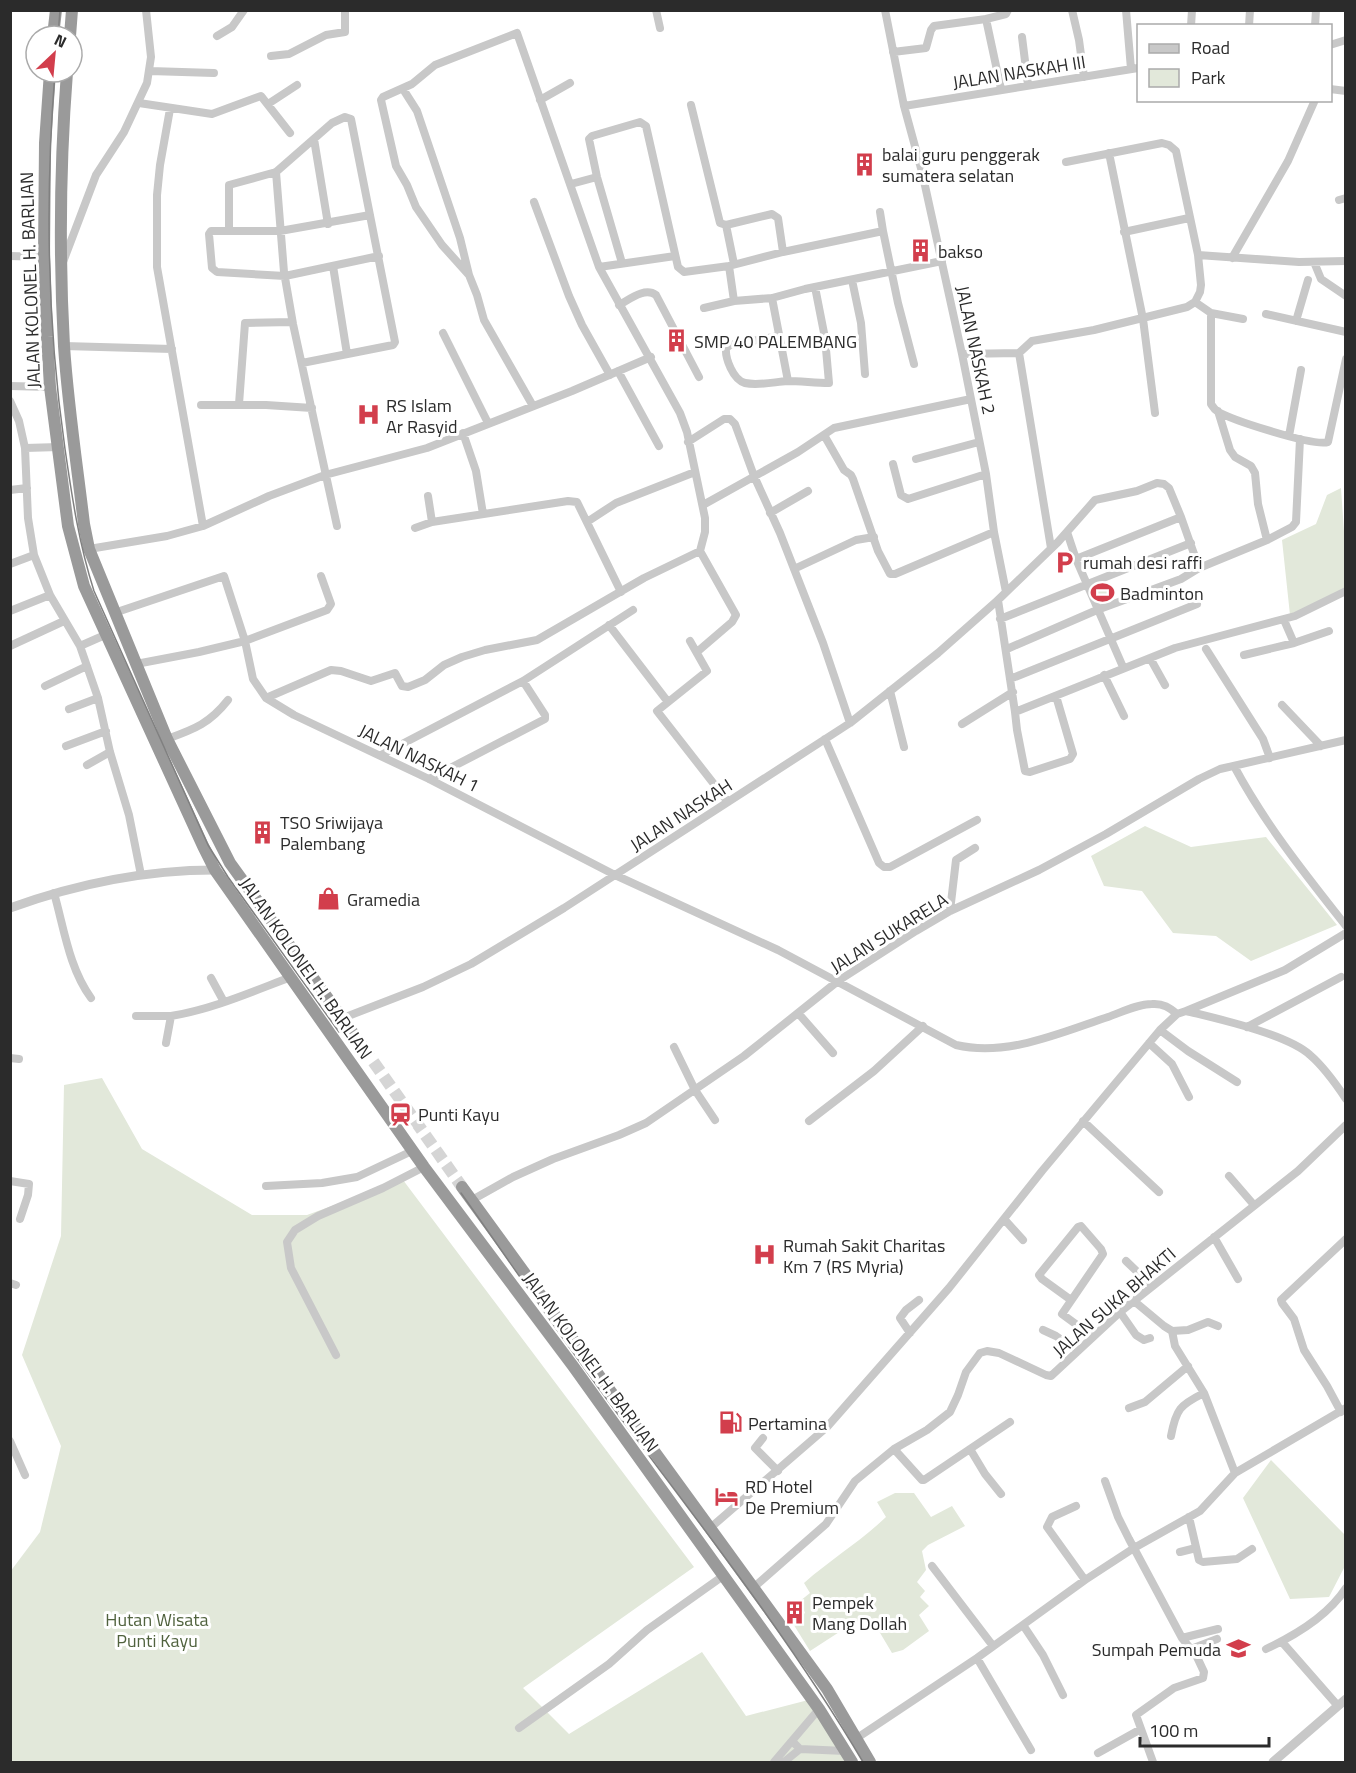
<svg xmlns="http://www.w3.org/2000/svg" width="1356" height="1773" font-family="'Titillium Web',sans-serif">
<rect width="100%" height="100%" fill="#fff"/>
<path fill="#e2e8da" d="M1341,488L1345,546V593L1290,615L1282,540L1316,524L1327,495Z
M1104,580L1113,601L1099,607L1090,586Z
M1145,826L1191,847L1266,837L1337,925L1251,961L1216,936L1173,933L1142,891L1104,886L1091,856Z
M102,1078L142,1149L252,1215H307L403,1180L694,1567L523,1688L569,1734L702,1652L746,1716L816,1698L850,1762H11L10,1572L40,1532L61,1446L22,1355L61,1236L64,1085Z
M1271,1460L1345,1535V1566L1329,1597L1290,1599L1243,1498Z
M895,1493H914L931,1517L952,1506L965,1526L928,1545L922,1551L926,1570L917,1582L925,1591L920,1597L929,1606L919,1615L929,1631L903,1650L892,1653L870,1616L847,1627L810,1651L792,1622L805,1613L800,1601L810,1593L804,1583C831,1559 860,1542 886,1517L877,1502Z"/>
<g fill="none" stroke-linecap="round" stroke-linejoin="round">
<path stroke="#d5d5d5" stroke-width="12" stroke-dasharray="12 6" stroke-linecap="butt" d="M363,1047L462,1187"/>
<path stroke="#c8c8c8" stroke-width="8" d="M656,10L660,28
M885,10L904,106L922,172L962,354L986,474L994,532L1006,592
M1072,10L1079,40L1084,77
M1126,10L1131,69
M1191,26L1192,10
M1249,26L1250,10
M1315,26L1316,10
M217,36L232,27L244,10
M1022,37L1028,85
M1330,45L1346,40
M893,52L926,48L931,30L934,26L986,19
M271,56L289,54L326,35L345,32V10
M150,71L214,73
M403,89L417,111L460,238L469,275L477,295L484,320L533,406
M1001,89L986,19L1006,14L1008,10
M1330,89L1346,91
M540,100L570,83
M139,103L212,114L261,96L290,133
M268,104L297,85
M691,105L720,223L726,225L772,214L778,218L783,252
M904,106L1138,68
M170,109L160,165L157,195V267L203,526
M314,139L328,224
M1109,153L1143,319L1155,413
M276,172L284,272L293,324L337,526
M571,184L597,177
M1339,200L1346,198
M534,202L569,296L582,325L610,375
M880,212L883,231
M370,215L280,231H211L209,234L212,268L217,272L285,276L379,256
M726,225L734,264
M229,230V185L276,172L332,123L345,117L351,119L395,342L393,345L302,363
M1124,232L1189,218
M1198,255L1299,262L1346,261
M10,256L44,257
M1232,258L1288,161L1315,100
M63,262L96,175L124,132L147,83L151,57L146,10
M1314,262L1321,279L1346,296
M622,263L597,177L589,139L592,136L640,122L646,126L678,267L684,272L729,266L783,252L883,231L898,303L914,364
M333,266L347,354
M729,266L734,301
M599,267L675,256
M469,275L442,245L416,207L407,185L396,166L381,100L383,97L412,84L435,65L517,33L599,267L680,413L687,432L705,518V532L700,551
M852,280L861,323L865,374
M772,298L788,381
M1195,302L1211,313L1243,319
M619,305C630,299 645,287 656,295L699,377
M704,308L734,301L772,298L805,289L942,261
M1211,313V404C1213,407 1214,409 1217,411C1231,420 1315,447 1328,442L1346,359
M1266,314L1346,332
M1296,321L1308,280
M443,333L488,423
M779,336L730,345L726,348C725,358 733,380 745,383C758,386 774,382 787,381C801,381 815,383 829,383L825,338L815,287
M64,346L172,349
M1019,353L1051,548
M962,354L1019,353L1032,341L1094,330L1187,307L1195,302L1200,292L1201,285L1198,255L1176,151L1169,145L1162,143L1066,162
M618,371L659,446
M10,386L50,387
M10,401L19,421L25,448
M239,404L245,323L292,322
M201,405H266L312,408
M1218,411L1230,450L1235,457L1251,466L1255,473L1258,504L1267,540
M463,433L476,471L483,514
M824,435L844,470L851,475L853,479L878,551L890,574H895L994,532
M1289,436L1301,370
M688,442L724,419H730L735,424L754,476L780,533L823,643L850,723
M916,459L979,442
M893,464L901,495L908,499L986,474
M10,490L27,488
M428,496L432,522
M703,505L798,452L834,428L971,399
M770,513L808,491
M587,522L616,503L695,472
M415,528L432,522L568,501L577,502L621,592
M1067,532L1076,559L1123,667
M89,549L167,536L203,526L269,496L325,475L427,448L572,391L651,357
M34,555L28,518L25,448L59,447
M1076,559L1181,517
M10,564L34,555L50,595L80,646L105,635
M794,569L856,540L874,537
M998,600L1015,712L1175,648L1295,616L1346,591
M10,611L50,595
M114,613L224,576L245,641L253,679L266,698L294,715L429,779L615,875L778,950L956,1045C1007,1057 1060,1033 1108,1017C1122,1012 1138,1004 1152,1004C1163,1003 1170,1008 1177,1014
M1000,619L1191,543
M1284,620L1294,643
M609,625L668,702
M690,641L707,671L657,711L728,802
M10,646L64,621
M80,646L98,698L110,752L129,815L141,875
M1007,649L1097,610L1181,579L1199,568L1267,540L1292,527L1296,522L1300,439
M1206,649L1263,739L1270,758
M1244,655L1294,643L1329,631
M1150,658L1165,685
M136,664L199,652L245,641L327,610L331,604L321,576
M1104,675L1124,716
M1010,679L1197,604
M45,686L87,666
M890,691L904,747
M266,698L331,670L341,671L371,681L395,673L402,686L408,687L425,680L444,665L462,657L485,650L537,640L644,578L700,551L736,615L732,622L697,652
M1282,705L1321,746
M69,709L98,698
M1015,712L1017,730L1025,771L1030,772L1070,759L1073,754L1056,696
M962,724L1013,692
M167,739C195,729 210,723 228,700
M825,739L879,863L884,867H890L977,820
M66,746L106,731
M381,755L523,681L633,610
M87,765L110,752
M1234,766C1265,824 1305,874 1346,926
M429,779L545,719V715L523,681
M54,893C64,928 69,968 91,998
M950,911L956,860L975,848
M211,978L224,1002
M1186,1011L1285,970L1346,933
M798,1013L833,1053
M136,1016H171
M343,1018L423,987L471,964L564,908L850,723L938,653L998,600L1058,542L1095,500L1137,491L1157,483L1164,484L1169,488L1181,517L1199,568
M1247,1027L1341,977
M1160,1030L1188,1051L1237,1082
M166,1043L171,1016C213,1009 251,992 291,977
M1149,1043L1172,1064L1189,1097
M674,1047L695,1090L715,1120
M10,1058L19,1059
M809,1121L874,1071L923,1026
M1083,1121L1159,1192
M1229,1176L1254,1205
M10,1181L29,1184L28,1195L20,1219
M266,1186L322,1183L357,1177L412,1151
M472,1200L513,1177L553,1159L619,1135L646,1123L744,1056L838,981L916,931L950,911L1039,870L1106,834L1199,779L1220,769L1346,740
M1004,1219L1023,1240
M1214,1237L1238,1279
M1126,1261L1152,1286
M10,1283L16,1285
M1071,1300L1042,1279L1039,1275L1078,1227L1081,1226L1101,1249L1103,1254L1062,1314L1092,1336
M1134,1301L1164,1326L1172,1331L1175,1346L1204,1393L1235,1473
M1120,1312L1136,1335L1144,1340L1150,1338
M1043,1330L1056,1336L1078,1351
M1172,1331L1188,1330L1208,1322L1218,1326
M910,1333L900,1318L906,1310L919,1300
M336,1355L291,1268L287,1242L295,1230L318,1216L383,1188L424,1167
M1129,1408L1145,1402L1188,1366
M1341,1412L1327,1386L1304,1350L1294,1319L1282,1303L1281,1300L1346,1239
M1171,1436C1176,1409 1180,1405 1204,1393
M763,1438L755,1448L778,1471
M10,1441L25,1475
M894,1449L922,1480H924L1010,1422
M970,1449L985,1474L1001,1494
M1105,1481L1118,1517L1129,1539L1182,1638L1197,1657L1204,1672L1203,1678L1174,1688L1136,1715L1153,1762
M1076,1506L1052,1517L1047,1527L1085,1580
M1189,1517L1199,1560L1203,1562L1237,1559L1252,1549
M709,1529L827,1427L949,1288L1042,1171L1160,1030L1177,1014L1186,1011C1218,1019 1287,1034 1310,1055C1324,1067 1336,1084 1346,1099
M1180,1552L1196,1548
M932,1566L993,1646
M753,1588L826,1524L855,1481L894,1449L927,1430L950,1412L958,1395L966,1372L980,1353L987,1351L999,1353L1046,1375L1051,1376L1120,1312L1298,1171L1346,1125
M1023,1625L1043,1655L1063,1695
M1182,1638L1218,1629
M1282,1642L1338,1706
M1191,1649L1217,1639
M1266,1649C1296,1635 1328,1616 1346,1588
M977,1658L1031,1750
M519,1728L609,1664L647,1630L723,1576
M857,1738L977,1658L1085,1580L1134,1548L1200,1511L1235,1473L1346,1408
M793,1742L800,1749L845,1751
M1098,1753L1141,1729
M774,1762L819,1709
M784,1762L800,1749"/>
<path stroke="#c8c8c8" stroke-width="9" d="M10,908C76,884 144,870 215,870
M1273,1762L1346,1699"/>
<path stroke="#9a9a9a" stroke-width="12" d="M53,36L56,10
M70,36L72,10
M50,72L45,143L44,257L47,337L50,387L68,526L84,586L203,846L215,870L424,1167L573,1366L819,1709L852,1762
M67,72C60,163 59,255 64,346C68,406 77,465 84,524L89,549L167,739L230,863L363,1047
M462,1187L827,1689L870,1762"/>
<path stroke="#808080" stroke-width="1.5" d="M58,36L60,10
M55,72C45,198 47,324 65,449C72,497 79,544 94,591L208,845L228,877L339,1032
M461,1193C513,1266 563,1341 617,1413C702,1527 791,1640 863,1762"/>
</g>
<defs>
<symbol id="building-bare" viewBox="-9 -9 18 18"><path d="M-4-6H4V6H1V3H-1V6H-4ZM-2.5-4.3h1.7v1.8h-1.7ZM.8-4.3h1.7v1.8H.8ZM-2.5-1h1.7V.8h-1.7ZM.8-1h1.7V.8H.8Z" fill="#d23e4c" stroke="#fff" stroke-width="2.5" paint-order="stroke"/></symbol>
<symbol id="hospital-bare" viewBox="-9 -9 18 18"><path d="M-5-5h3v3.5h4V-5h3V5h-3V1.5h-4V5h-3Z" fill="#d23e4c" stroke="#fff" stroke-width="2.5" paint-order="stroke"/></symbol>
<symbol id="parking-bare" viewBox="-9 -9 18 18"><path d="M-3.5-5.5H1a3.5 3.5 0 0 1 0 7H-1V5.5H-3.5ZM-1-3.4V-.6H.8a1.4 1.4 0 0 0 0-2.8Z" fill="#d23e4c" stroke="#fff" stroke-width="2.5" paint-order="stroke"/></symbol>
<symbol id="stadium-bare" viewBox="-9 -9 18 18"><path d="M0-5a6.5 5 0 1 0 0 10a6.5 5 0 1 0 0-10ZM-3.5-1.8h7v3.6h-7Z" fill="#d23e4c" stroke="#fff" stroke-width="2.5" paint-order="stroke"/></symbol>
<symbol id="shop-bare" viewBox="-9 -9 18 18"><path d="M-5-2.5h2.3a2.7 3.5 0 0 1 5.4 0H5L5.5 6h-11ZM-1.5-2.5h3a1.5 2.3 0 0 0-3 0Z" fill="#d23e4c" stroke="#fff" stroke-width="2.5" paint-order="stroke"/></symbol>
<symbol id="station-bare" viewBox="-9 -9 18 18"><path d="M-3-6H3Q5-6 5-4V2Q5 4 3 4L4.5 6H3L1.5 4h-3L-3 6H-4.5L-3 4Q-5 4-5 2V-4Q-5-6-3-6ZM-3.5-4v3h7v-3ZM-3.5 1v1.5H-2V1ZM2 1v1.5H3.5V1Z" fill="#d23e4c" stroke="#fff" stroke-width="2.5" paint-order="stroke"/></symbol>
<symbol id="fuel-bare" viewBox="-9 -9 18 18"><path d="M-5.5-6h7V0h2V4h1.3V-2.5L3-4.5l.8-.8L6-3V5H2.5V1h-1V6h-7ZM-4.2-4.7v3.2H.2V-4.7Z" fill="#d23e4c" stroke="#fff" stroke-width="2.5" paint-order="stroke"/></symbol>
<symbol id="hotel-bare" viewBox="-9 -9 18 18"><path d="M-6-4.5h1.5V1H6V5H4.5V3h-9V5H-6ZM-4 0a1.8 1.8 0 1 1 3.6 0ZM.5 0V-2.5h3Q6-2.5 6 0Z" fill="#d23e4c" stroke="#fff" stroke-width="2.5" paint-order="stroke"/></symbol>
<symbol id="university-bare" viewBox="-9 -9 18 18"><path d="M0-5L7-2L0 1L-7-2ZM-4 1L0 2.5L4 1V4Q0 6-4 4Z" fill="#d23e4c" stroke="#fff" stroke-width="2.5" paint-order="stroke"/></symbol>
</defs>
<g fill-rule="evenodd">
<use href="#building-bare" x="848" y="148" width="33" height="33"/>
<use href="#building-bare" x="904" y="234" width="33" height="33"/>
<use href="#building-bare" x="660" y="324" width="33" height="33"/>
<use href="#hospital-bare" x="352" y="398" width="33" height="33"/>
<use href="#parking-bare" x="1048" y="546" width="33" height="33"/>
<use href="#stadium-bare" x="1086" y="576" width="33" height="33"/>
<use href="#building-bare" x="246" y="816" width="33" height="33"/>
<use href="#shop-bare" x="312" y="882" width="33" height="33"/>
<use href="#station-bare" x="384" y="1098" width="33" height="33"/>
<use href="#hospital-bare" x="748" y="1238" width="33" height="33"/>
<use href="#fuel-bare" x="714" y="1406" width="33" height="33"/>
<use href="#hotel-bare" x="710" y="1480" width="33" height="33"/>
<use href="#building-bare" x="778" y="1596" width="33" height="33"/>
<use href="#university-bare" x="1222" y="1632" width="33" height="33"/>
</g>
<g text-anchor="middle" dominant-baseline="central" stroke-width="6" stroke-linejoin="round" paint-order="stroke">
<g font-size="18" fill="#2b2b2b" stroke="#fff">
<text transform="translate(1019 72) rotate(-9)">JALAN NASKAH III</text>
<text transform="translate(30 280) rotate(-92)">JALAN KOLONEL H. BARLIAN</text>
<text transform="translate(976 350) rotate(78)">JALAN NASKAH 2</text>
<text transform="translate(419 758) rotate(26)">JALAN NASKAH 1</text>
<text transform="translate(681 815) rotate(-33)">JALAN NASKAH</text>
<text transform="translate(889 933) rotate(-32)">JALAN SUKARELA</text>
<text transform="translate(306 968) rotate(55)">JALAN KOLONEL H. BARLIAN</text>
<text transform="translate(1114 1302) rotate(-41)">JALAN SUKA BHAKTI</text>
<text transform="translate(591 1362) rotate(54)">JALAN KOLONEL H. BARLIAN</text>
</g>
<g font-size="18" fill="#2b2b2b" stroke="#fff" text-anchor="start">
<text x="882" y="154">balai guru penggerak<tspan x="882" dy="21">sumatera selatan</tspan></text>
<text x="938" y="251">bakso</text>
<text x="694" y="341">SMP 40 PALEMBANG</text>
<text x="386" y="405">RS Islam<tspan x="386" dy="21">Ar Rasyid</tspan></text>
<text x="1083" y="562">rumah desi raffi</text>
<text x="1120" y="593">Badminton</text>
<text x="280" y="822">TSO Sriwijaya<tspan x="280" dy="21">Palembang</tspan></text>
<text x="347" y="899">Gramedia</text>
<text x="418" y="1114">Punti Kayu</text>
<text x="783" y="1245">Rumah Sakit Charitas<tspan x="783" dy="21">Km 7 (RS Myria)</tspan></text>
<text x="748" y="1423">Pertamina</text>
<text x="745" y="1486">RD Hotel<tspan x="745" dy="21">De Premium</tspan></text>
<text x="812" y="1602">Pempek<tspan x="812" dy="21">Mang Dollah</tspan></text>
<text x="1221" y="1649" text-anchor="end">Sumpah Pemuda</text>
</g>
<g font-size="18" fill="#50623e" stroke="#fff">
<text x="157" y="1619">Hutan Wisata<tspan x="157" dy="21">Punti Kayu</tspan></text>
</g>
</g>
<rect width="1356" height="1773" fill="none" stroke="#2b2b2b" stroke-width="24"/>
<rect x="1137" y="24" width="195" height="78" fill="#ffffff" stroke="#aaaaaa" stroke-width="1.5"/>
<rect x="1149" y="44" width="30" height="9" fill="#c8c8c8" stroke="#aaaaaa" stroke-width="1.5"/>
<text x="1191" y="54" font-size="18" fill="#2b2b2b">Road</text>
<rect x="1149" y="69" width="30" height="18" fill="#e2e8da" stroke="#aaaaaa" stroke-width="1.5"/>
<text x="1191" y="84" font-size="18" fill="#2b2b2b">Park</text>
<g transform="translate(54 54) rotate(26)"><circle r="28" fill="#ffffff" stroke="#aaaaaa" stroke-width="1.5"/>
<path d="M0-4.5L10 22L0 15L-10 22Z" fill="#d23e4c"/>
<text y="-9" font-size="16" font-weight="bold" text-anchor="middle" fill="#2b2b2b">N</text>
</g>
<path d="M1140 1737v9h129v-9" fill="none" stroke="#2b2b2b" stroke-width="3"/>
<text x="1149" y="1737" font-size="18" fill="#2b2b2b" stroke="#ffffff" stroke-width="4.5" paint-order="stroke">100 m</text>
</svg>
